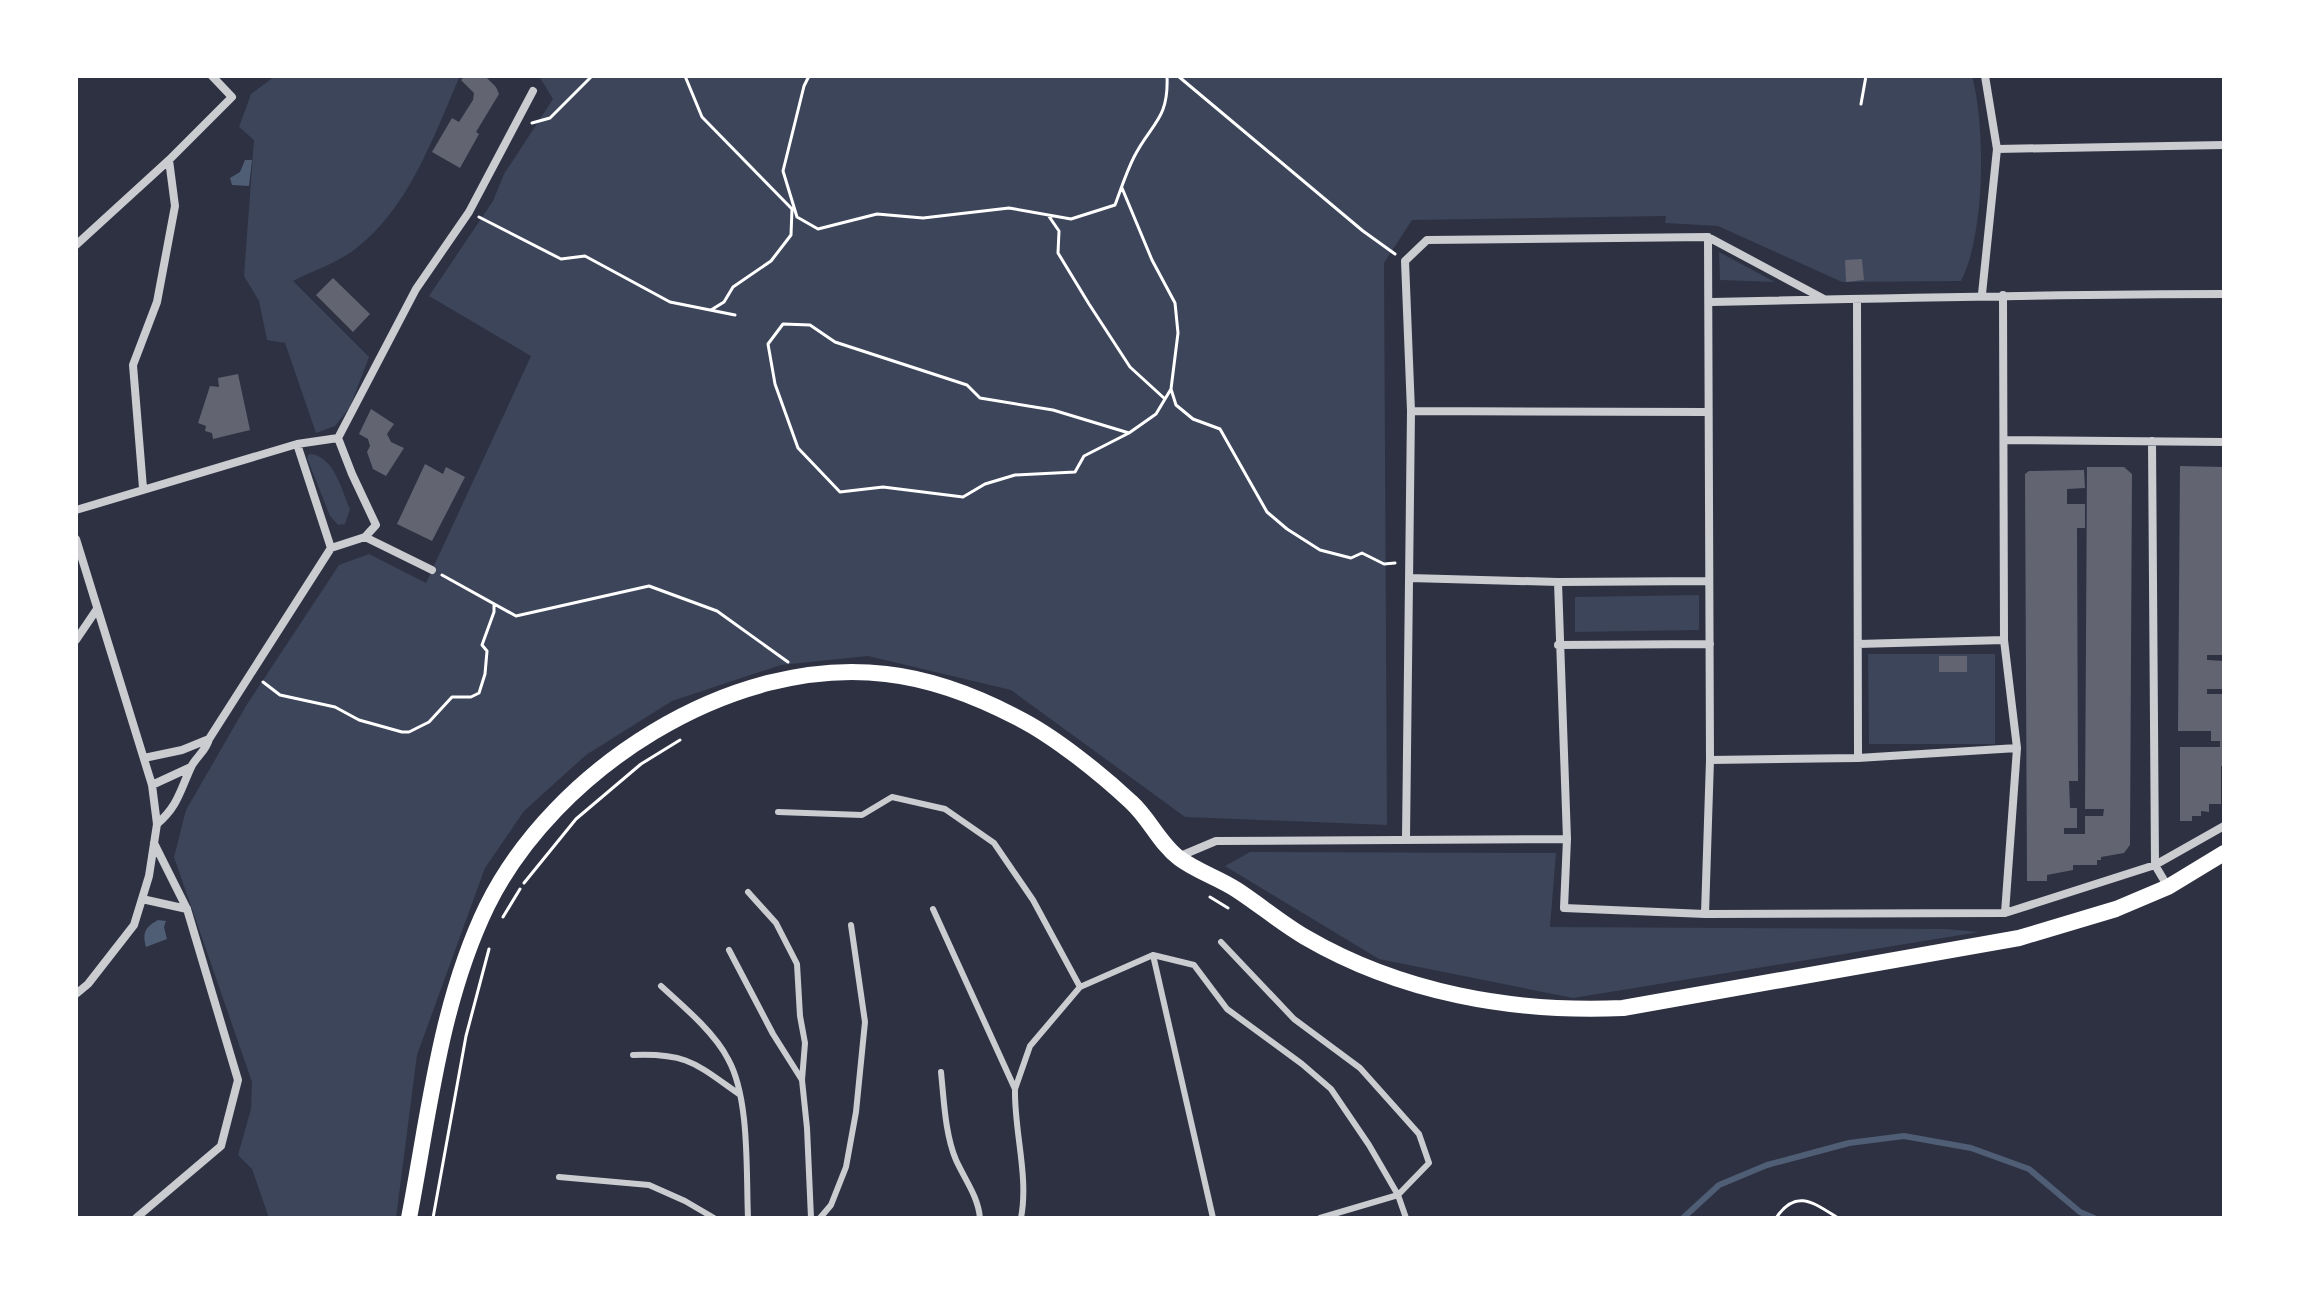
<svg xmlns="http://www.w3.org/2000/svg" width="2300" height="1294" font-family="Karla,sans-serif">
<rect width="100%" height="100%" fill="#2d3142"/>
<path fill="#3c4559" d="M275,76H460C433,137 409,209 354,250C337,263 312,271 293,281L369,357L350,407L335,426L316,433L285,343L267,340L259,301L244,276L254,140L239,127L251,94Z
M539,76H1972C1986,127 1985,235 1961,281L1842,282L1718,226L1665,223L1666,216L1412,220L1384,263L1387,825L1185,817L1011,690L868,656L781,665L672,701L586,755L524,811L485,868L417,1055L396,1218H269L252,1169L238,1155L251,1109L252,1082L174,857L186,810L246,706L339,565L369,554L426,583L531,356L429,296L493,201L504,174L553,99Z
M1719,252L1775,282L1720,280Z
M309,454C334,455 341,489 350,509L345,524L338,525L330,516L307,458Z
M1699,595V630L1575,632V597Z
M1868,654H1995V744H1869Z
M1250,852L1556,853L1550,927L1946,929L1979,932L1573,998L1379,959L1225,866Z"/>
<path fill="#4f5d75" d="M245,160H252L249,186L232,185L230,178L240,172Z
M158,920L166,921L164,927L167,939L146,947C142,933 145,927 158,920Z"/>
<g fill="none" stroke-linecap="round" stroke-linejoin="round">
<path stroke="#4f5d75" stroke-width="6" d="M1683,1218L1719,1185L1767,1165L1849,1143L1904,1136L1971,1148L2029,1169L2080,1212L2094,1218"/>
</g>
<path fill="#626471" d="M465,76H485L496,87L499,94L476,132L479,134L460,168L432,152L452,118L459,122L473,100L474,93L461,80Z
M1862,259L1864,280L1846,282L1845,260Z
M333,278L370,314L353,332L316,295Z
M238,374L250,430L213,439L212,433L205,431L206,426L198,423L210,386L219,387L218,378Z
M371,409L394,424L387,434L391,442L404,448L386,476L373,469L367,452L370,446L368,439L359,434Z
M425,464L443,474L446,467L465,477L432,541L397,524Z
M2180,466L2224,467V655H2207V660L2224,661V689H2207V694H2223L2224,766H2221V804H2209V812L2201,811V816H2192V821H2180V747H2220V741H2211V731H2178Z
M2087,467H2124L2132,474L2130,845L2124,853L2101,857V860H2097V865H2073V870L2047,875V881H2027L2025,474L2029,471L2084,470L2085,488L2067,489V504H2085V528H2077L2078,781H2069L2070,808H2077V828H2064V834H2085V816H2103L2104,809H2085Z
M1939,656H1967V672H1939Z"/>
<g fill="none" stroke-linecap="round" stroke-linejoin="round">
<path stroke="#fff" stroke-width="3" d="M685,76L702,117L792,209L791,235L771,261L733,287L724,302L711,310
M809,76L804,86L783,171L797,217L818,229L877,214L923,218L1009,208L1071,219L1115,205C1121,189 1126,173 1134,157C1151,123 1169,120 1167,76
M1178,76L1363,231L1395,254
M1861,104L1866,76
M532,123L550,118L592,76
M1122,188L1152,260L1175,303L1178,333L1171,389L1176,405L1193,419L1220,429L1267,512L1287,529L1320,550L1351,558L1362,553L1384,564L1395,563
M1048,215L1059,231L1058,253L1089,304L1130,367L1165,399
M479,217L561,259L585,256L670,302L735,315
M1129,433L1053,410L980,398L967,385L835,342L810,325L783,324L768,344L775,384L798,448L840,492L883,487L963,497L985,484L1015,475L1075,472L1084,456L1129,433L1156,414L1171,389
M442,575L516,616L649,586L717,611L788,662
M263,682L280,695L335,707L359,720L402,732H409L429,722L452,697H471L479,693L485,674L487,651L482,645L494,612V604
M524,883L576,819L641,764L680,740
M1210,897L1228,908
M503,917L520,889
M433,1218L466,1036L489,949
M1776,1218C1796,1188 1814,1203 1838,1218"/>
<path stroke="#caccd0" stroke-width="6" d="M778,812L862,815L892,797L945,809L994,843L1033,900L1080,987
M748,892L776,923L797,964L800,1016L805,1043L802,1080L807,1128L811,1218
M933,909L1015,1089C1014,1131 1029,1176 1021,1218
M729,950L773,1034L802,1080
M1153,955L1213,1218
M661,986C682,1005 715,1033 728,1059C750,1098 746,1173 748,1218
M633,1055C688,1053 696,1064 739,1094
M941,1072C944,1100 945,1134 956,1160C965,1180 978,1196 980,1218
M1015,1089L1030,1046L1080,987L1153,955L1194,965L1227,1009L1302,1064L1331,1089L1369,1145L1398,1195L1429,1163L1419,1134L1360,1068L1294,1019L1221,942
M559,1177L649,1185L685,1201L714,1218
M820,1218L831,1205L846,1167L856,1112L865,1022L851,925
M1320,1218L1398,1195L1406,1218"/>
<path stroke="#caccd0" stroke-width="8" d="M1997,149L2224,145
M76,245L169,160L232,97L212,76
M1982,294L1997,149L1985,76
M2003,295L2004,640L2017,748L2005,913
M1857,300L1858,758
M1709,302C1881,298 2052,294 2224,294
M1411,411L1707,412
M338,438L416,289L469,212L533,91
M338,438L352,474L376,525L365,537L432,570
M2005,440L2224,442
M2152,441L2155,865L2168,887
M297,444L331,548
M143,488L133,365L157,302L175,206L169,160
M76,510L297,444L338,438
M76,539L152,785L157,824L149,876L134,925L88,984L76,994
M331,548L365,537
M1410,578L1558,582L1709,581
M1558,582L1567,839
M76,640L97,609
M1858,644L2004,640
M1558,645L1710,644
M144,758L182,750L209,739
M1710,760L1858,758L2017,748
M152,785L191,767
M157,824C178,806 180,791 191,767C196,757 206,751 209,739L331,548
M1406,839L1411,411L1405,261L1427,240L1708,237L1824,299
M1178,857L1216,841L1567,839L1564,908L1705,914L2005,913L2155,865L2224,826
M142,899L187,909
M1705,914L1710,760L1708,237
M136,1218L221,1146L238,1080L187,909L154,843"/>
<path stroke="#fff" stroke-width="16" d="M409,1218C429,1114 440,1003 487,906C554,770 731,655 886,674C931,679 978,697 1018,718C1054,736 1101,774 1131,802C1149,818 1160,844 1179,858C1196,871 1219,878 1237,890C1260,905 1281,923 1305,937C1401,993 1513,1013 1623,1008L2019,938L2116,909L2168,887L2224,853"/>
</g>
<rect width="2300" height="1294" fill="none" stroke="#ffffff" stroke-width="156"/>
</svg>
